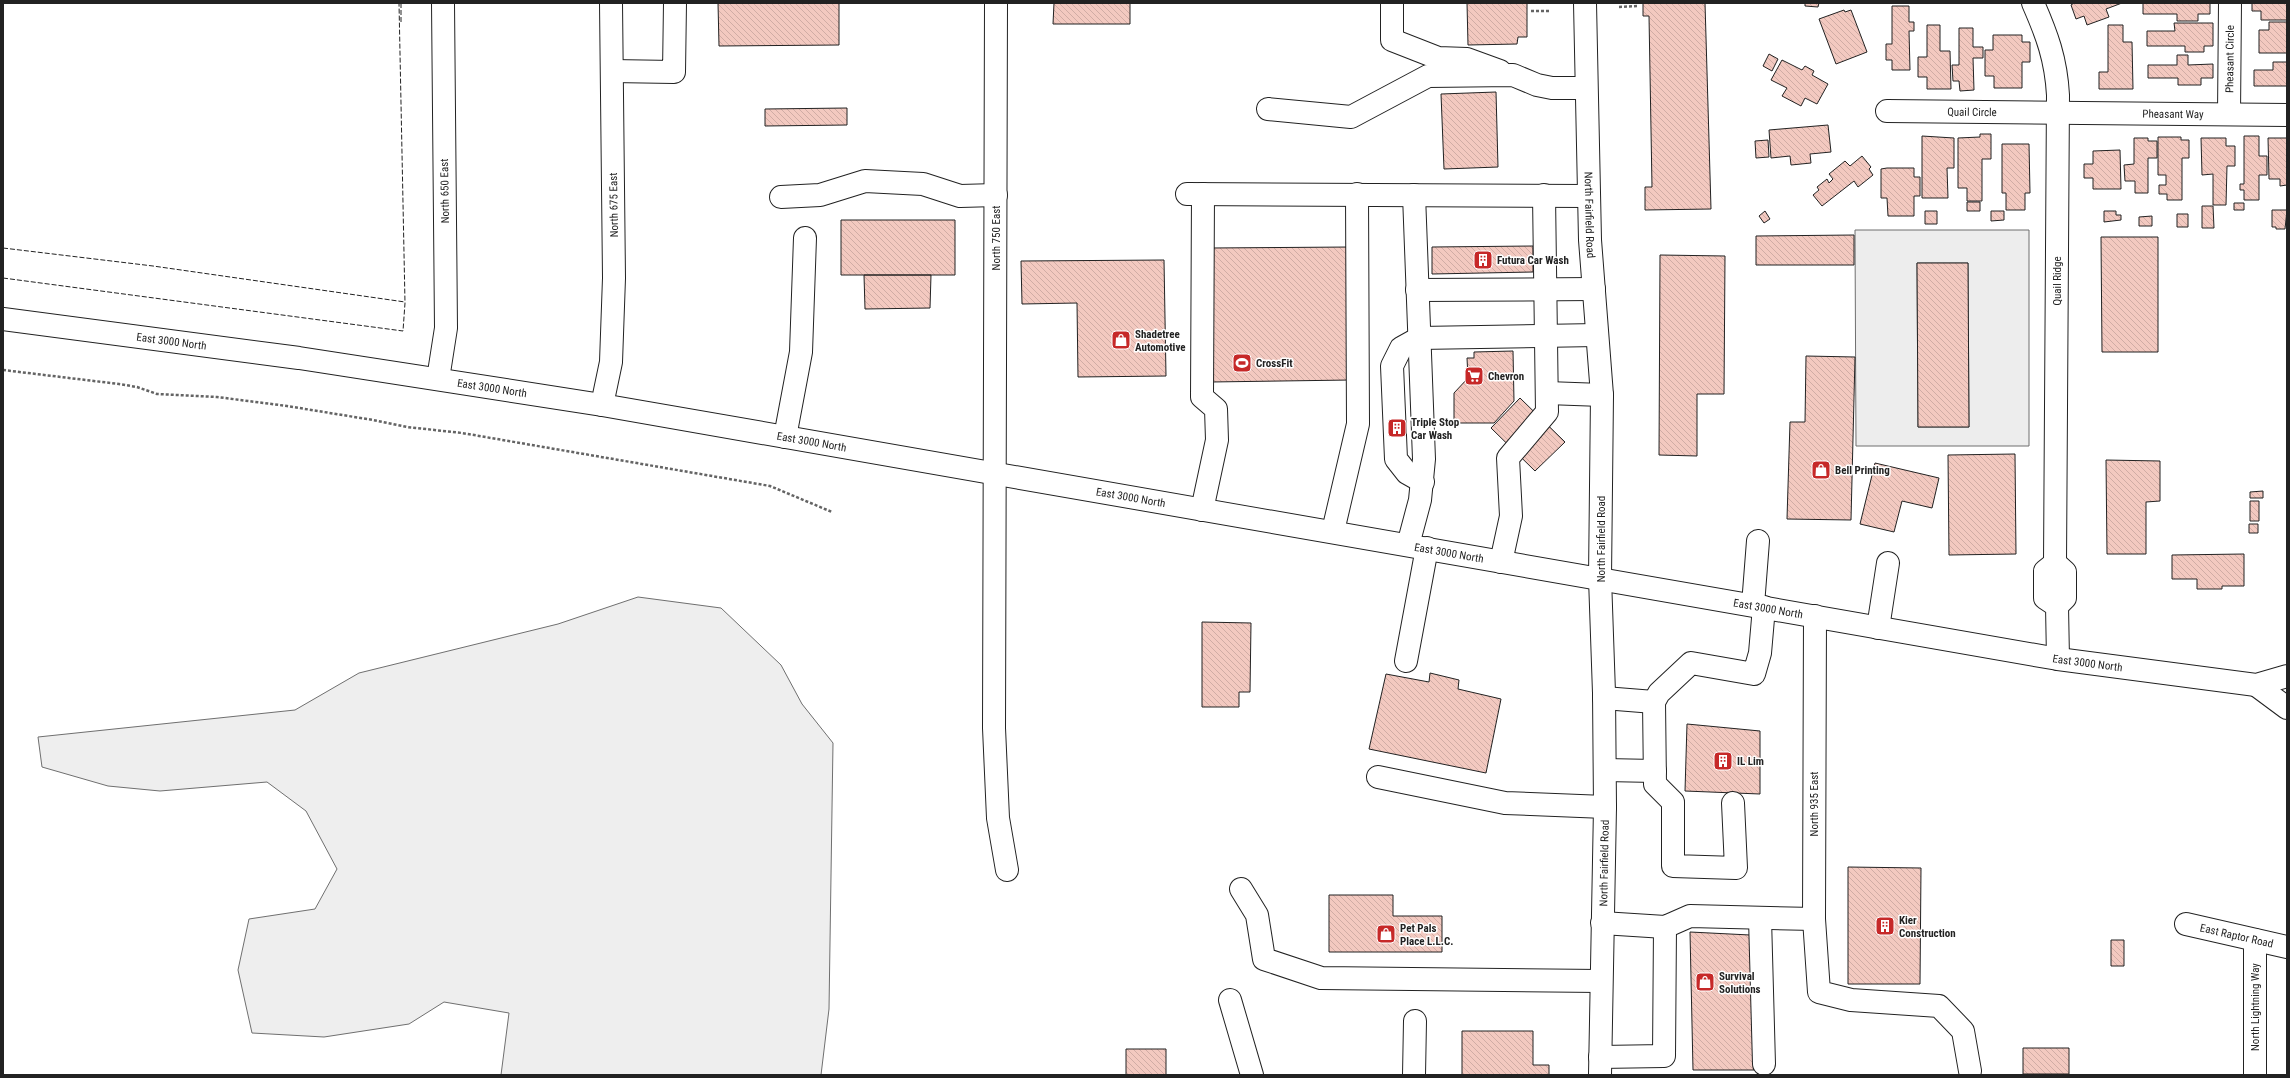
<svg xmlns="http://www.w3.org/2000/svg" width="2290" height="1078" font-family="'Roboto Condensed',sans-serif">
<defs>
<pattern id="building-back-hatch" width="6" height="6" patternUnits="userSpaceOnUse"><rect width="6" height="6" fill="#f3c9c0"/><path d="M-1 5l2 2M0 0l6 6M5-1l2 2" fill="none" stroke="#d0aca5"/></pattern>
</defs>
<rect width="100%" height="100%" fill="#fff"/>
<path fill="#eee" stroke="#6f6f6f" d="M638,597L721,608L781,665L802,704L833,743L829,1009L821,1075H501L509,1013L444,1002L409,1024L324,1037L252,1033L238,970L249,919L315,909L337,869L306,811L267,782L160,791L108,786L42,767L38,737L295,710L359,673L558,624Z"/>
<path fill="#ededed" stroke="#6f6f6f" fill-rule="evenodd" d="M1855,230H2029V446H1856ZM1917,263H1968L1969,427H1918Z"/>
<path fill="url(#building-back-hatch)" stroke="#222" d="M718,3H839V45L719,46Z
M1054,3H1130V24H1053Z
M1467,3H1527V37H1518L1517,44L1468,45Z
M1643,3H1705L1711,209L1645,210V187H1652L1649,16H1643Z
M1805,3H1819L1818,7L1805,6Z
M2074,3H2122L2106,9L2109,17L2087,25L2084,16L2076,19L2071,5Z
M2143,3H2210V14H2198V21H2177V14H2143Z
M2252,3H2287V20H2261V11H2252Z
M1892,6H1909V22H1914V31H1909L1910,70H1892V60H1886V44H1892Z
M1844,10L1845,12L1851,10L1867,52L1836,64L1819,19Z
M2269,22H2287V53H2259V30H2269Z
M2174,23H2213V46H2204V52H2185V46H2147V31H2175Z
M1927,25H1940V51H1950L1951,89H1927V77H1918V57H1927Z
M2108,25H2123V42H2132L2133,89H2099V72H2108Z
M1959,28H1973V47H1983V58H1973L1974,90L1960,91L1959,81H1953L1952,65H1959Z
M1993,35H2022V42H2030V62H2022V88H1994V76H1985V50H1993Z
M1769,54L1778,59L1772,71L1763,66Z
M2177,55H2188V65L2213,64V78H2201V85H2178V78H2148V65H2177Z
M1782,60L1802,70L1805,66L1814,71L1812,75L1828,84L1817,104L1805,98L1801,106L1782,96L1787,88L1771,80Z
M2273,62H2287V86H2254V70H2273Z
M1496,92L1498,167L1444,169L1441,94Z
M847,108V125L765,126V109Z
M1828,125L1831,152L1810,154L1811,163L1791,165L1790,156L1771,158L1769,130Z
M1980,134H1991V159H1982V201H1967V188H1958V138L1980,137Z
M1922,136L1954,138V168H1947L1948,198H1922Z
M2244,136H2259V156H2267V175H2259V200H2244V190H2240V184H2244Z
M2158,137H2181V140H2189V158H2182V200H2167V194H2159V185H2166V175H2158Z
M2134,138H2148V141H2157V158H2148V193H2135V181H2125L2124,165L2134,164Z
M2201,138H2226V146H2235V166H2227L2226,205H2213V174L2202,175Z
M2268,138H2287V185L2280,186V179H2269Z
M1768,140L1769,157L1756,158L1755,141Z
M2002,144H2029L2030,193H2025V210H2006V193H2002Z
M2120,150L2121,189H2093V178H2084V164H2093V151Z
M1862,156L1871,167L1869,169L1873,175L1858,187L1854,181L1822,206L1813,195L1819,190L1817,187L1827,179L1829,183L1833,179L1829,174L1845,161L1850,166Z
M1887,168H1914V177H1920V196H1914V216H1888L1887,198H1881V169Z
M1967,202H1980V211H1967Z
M2234,203H2244V210H2234Z
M2202,206H2213L2214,228H2202Z
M2272,210H2287L2285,229H2276V227H2272Z
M1765,211L1770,219L1764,223L1759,216Z
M1925,211H1937V224H1925Z
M1991,211H2004V220L1991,221Z
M2104,211H2116V215H2121V220L2104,222Z
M2177,214H2188V227H2177Z
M2152,216V226H2139V217Z
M841,220H955V275H841Z
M1854,235V265H1756V236Z
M2101,237H2158V352H2102Z
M1533,246V272L1432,274V247Z
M1350,247L1351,380L1211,382L1210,248Z
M1660,255L1725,256L1724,394H1697V456L1659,455Z
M1164,260L1166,376L1078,377L1077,303L1022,304L1021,261Z
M1917,263H1968L1969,427H1918Z
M864,275H931L930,308L865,309Z
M1513,351L1514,401L1494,423H1454V393L1468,378L1467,358H1474V352Z
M1806,356L1855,357L1851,520L1787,519L1790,422H1805Z
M1520,398L1565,442L1535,471L1491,428Z
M2015,454L2016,554L1949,555L1948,455Z
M2106,460L2160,461V501L2146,502V554H2107Z
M1875,463L1939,478L1932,508L1902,501L1894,532L1860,524Z
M2263,491V498H2250V492Z
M2250,501H2259V521H2250Z
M2249,524H2258V533H2249Z
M2244,554V586H2222V589H2197V579H2172V555Z
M1202,622L1251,623L1250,692H1239V707H1202Z
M1430,673L1459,680L1458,689L1501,699L1486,773L1369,749L1386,674L1429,682Z
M1687,724L1760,731V794L1685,791Z
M1848,867L1921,868L1920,984H1848Z
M1329,895H1393V916H1442V952H1329Z
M1690,932L1750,935L1754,1070H1693Z
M2111,940H2124V966H2111Z
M1462,1031H1533V1065H1549V1075H1462Z
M2023,1048H2069V1074H2023Z
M1126,1049H1166V1075H1126Z"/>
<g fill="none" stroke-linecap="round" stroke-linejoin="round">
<defs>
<g id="minor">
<path d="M996,3L994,728L998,818L1007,870"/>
<path d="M1392,3V40L1438,58L1467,59L1500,71"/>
<path id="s1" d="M1585,3L1590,240L1602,395L1600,578"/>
<path d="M2033,3C2047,35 2056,59 2058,95L2055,563"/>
<path d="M612,71L674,72L675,3"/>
<path d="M1268,109L1351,117L1428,76L1513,75L1537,85L1552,88H1586"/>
<path id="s2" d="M1887,111L2287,115"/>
<path id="s3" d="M2229,114L2230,3"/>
<path d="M1187,194L1589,196"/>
<path d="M781,197L820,195L865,181L923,184L960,196L996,195"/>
<path d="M1417,290L1594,289"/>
<path d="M438,379L446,328L443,3"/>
<path d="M1547,393L1602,395"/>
<path d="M602,405L611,362L614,278L611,3"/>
<path d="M785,437L801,352L805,238"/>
<path d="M1423,482L1407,473L1396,459L1392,366L1401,348L1419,338L1597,335"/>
<path d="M1202,510L1217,440L1216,409L1202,397L1203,194"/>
<path d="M1333,531L1358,424L1357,194"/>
<path d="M1408,545L1420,500L1424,459L1414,195"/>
<path d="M1501,562L1511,516L1508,458L1547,412L1544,195"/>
<path d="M1753,605L1758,541"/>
<path d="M2057,606L2045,598V571L2055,563L2065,572V598L2057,606L2058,659"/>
<path d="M1815,616L1814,919L1819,992L1851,1000L1939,1006L1963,1031L1970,1071"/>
<path d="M1878,628L1888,563"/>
<path d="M1406,661L1427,548"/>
<path d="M1604,698L1654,702"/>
<path d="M1605,770L1655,771"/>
<path d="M1378,777L1505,803L1605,807"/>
<path d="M1733,803L1736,868L1673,866V802L1655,784L1654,702L1659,693L1691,663L1754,674L1760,653L1764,607"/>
<path d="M1241,889L1257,915L1264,959L1321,978L1600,981"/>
<path d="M1760,918L1764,1064"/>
<path d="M1602,923L1665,927L1690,916L1814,919"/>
<path id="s4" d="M2186,924L2287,947"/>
<path d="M1230,1000L1252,1075"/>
<path d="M1600,1057L1664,1056L1665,927"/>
<path d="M1414,1075L1415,1021"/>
<path d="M2255,1075V940"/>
</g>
<g id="major">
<path id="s5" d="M3,319L299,358L602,405L2058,659L2256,685L2287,676"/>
<path d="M2256,685L2287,708"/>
<path id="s6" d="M1600,1075L1605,807L1604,693L1600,578"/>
</g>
</defs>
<use href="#minor" stroke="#222" stroke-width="24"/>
<use href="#major" stroke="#222" stroke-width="24"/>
<path stroke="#646464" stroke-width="2.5" stroke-dasharray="3 2" stroke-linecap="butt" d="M1619,7L1639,6
M1531,11H1551
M3,370L119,384L137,387L157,394L217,397L287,406L373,420L407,427L462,433L770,486L832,512"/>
<use href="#minor" stroke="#fff" stroke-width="22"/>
<use href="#major" stroke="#fff" stroke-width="22"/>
<path stroke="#222" stroke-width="1" stroke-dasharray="5 2" stroke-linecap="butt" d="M401,3V22
M3,248L153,266L405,302
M3,278L403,331L405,303L399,3"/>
</g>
<defs>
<symbol id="building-square" viewBox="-11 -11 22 22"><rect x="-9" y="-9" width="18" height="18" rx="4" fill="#c62828" stroke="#fff"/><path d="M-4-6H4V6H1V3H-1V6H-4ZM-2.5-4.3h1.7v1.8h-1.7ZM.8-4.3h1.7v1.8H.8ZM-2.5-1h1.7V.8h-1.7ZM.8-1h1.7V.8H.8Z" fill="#fff"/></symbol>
<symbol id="shop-square" viewBox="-11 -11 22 22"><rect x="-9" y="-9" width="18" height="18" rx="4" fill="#c62828" stroke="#fff"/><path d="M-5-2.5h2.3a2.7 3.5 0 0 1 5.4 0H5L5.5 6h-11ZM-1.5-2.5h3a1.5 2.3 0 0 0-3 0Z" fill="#fff"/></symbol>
<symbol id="stadium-square" viewBox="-11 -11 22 22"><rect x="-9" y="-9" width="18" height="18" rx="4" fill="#c62828" stroke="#fff"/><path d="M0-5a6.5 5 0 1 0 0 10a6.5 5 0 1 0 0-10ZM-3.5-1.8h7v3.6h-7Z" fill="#fff"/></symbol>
<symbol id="supermarket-square" viewBox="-11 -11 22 22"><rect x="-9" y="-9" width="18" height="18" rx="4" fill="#c62828" stroke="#fff"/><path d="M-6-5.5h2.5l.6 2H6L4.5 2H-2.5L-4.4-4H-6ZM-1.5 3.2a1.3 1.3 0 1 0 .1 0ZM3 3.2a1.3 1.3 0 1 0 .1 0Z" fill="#fff"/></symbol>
</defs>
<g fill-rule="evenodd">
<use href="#building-square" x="1472" y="249" width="22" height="22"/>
<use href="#shop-square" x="1110" y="329" width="22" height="22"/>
<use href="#stadium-square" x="1231" y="352" width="22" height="22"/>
<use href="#supermarket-square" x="1463" y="365" width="22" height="22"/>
<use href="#building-square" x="1386" y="417" width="22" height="22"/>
<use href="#shop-square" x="1810" y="459" width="22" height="22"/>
<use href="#building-square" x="1712" y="750" width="22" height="22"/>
<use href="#building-square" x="1874" y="915" width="22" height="22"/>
<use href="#shop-square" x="1375" y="923" width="22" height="22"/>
<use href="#shop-square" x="1694" y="971" width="22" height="22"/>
</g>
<g text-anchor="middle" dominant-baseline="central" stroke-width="3" stroke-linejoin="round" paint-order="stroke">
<g font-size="11" fill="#222" stroke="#fff">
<text stroke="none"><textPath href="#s3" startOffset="55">Pheasant Circle</textPath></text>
<text stroke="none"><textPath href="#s2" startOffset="85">Quail Circle</textPath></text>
<text stroke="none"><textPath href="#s2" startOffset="286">Pheasant Way</textPath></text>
<text transform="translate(445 191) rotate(-91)">North 650 East</text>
<text transform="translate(614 205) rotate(-91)">North 675 East</text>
<text stroke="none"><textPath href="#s1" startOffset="212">North Fairfield Road</textPath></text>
<text transform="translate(996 238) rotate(-90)">North 750 East</text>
<text transform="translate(2057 281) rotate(-90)">Quail Ridge</text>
<text stroke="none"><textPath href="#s5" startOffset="170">East 3000 North</textPath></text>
<text stroke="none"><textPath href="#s5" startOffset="494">East 3000 North</textPath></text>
<text stroke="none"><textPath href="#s5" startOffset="818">East 3000 North</textPath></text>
<text stroke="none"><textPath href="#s5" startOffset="1142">East 3000 North</textPath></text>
<text transform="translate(1601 539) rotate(-90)">North Fairfield Road</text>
<text stroke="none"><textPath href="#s5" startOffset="1465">East 3000 North</textPath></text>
<text stroke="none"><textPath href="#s5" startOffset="1789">East 3000 North</textPath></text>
<text stroke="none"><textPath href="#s5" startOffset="2113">East 3000 North</textPath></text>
<text transform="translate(1814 804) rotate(-90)">North 935 East</text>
<text stroke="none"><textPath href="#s6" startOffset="212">North Fairfield Road</textPath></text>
<text stroke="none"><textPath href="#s4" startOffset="52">East Raptor Road</textPath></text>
<text transform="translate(2255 1007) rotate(-90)">North Lightning Way</text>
</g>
<g font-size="11" font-weight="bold" fill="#222" stroke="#fff" text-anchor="start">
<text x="1497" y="260">Futura Car Wash</text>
<text x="1135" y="334">Shadetree<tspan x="1135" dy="13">Automotive</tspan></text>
<text x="1256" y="363">CrossFit</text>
<text x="1488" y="376">Chevron</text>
<text x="1411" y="422">Triple Stop<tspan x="1411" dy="13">Car Wash</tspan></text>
<text x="1835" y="470">Bell Printing</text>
<text x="1737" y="761">IL Lim</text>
<text x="1899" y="920">Kier<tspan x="1899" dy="13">Construction</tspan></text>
<text x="1400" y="928">Pet Pals<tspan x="1400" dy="13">Place L.L.C.</tspan></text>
<text x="1719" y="976">Survival<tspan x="1719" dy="13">Solutions</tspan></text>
</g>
</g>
<rect width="2290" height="1078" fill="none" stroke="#222222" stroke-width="8"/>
</svg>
